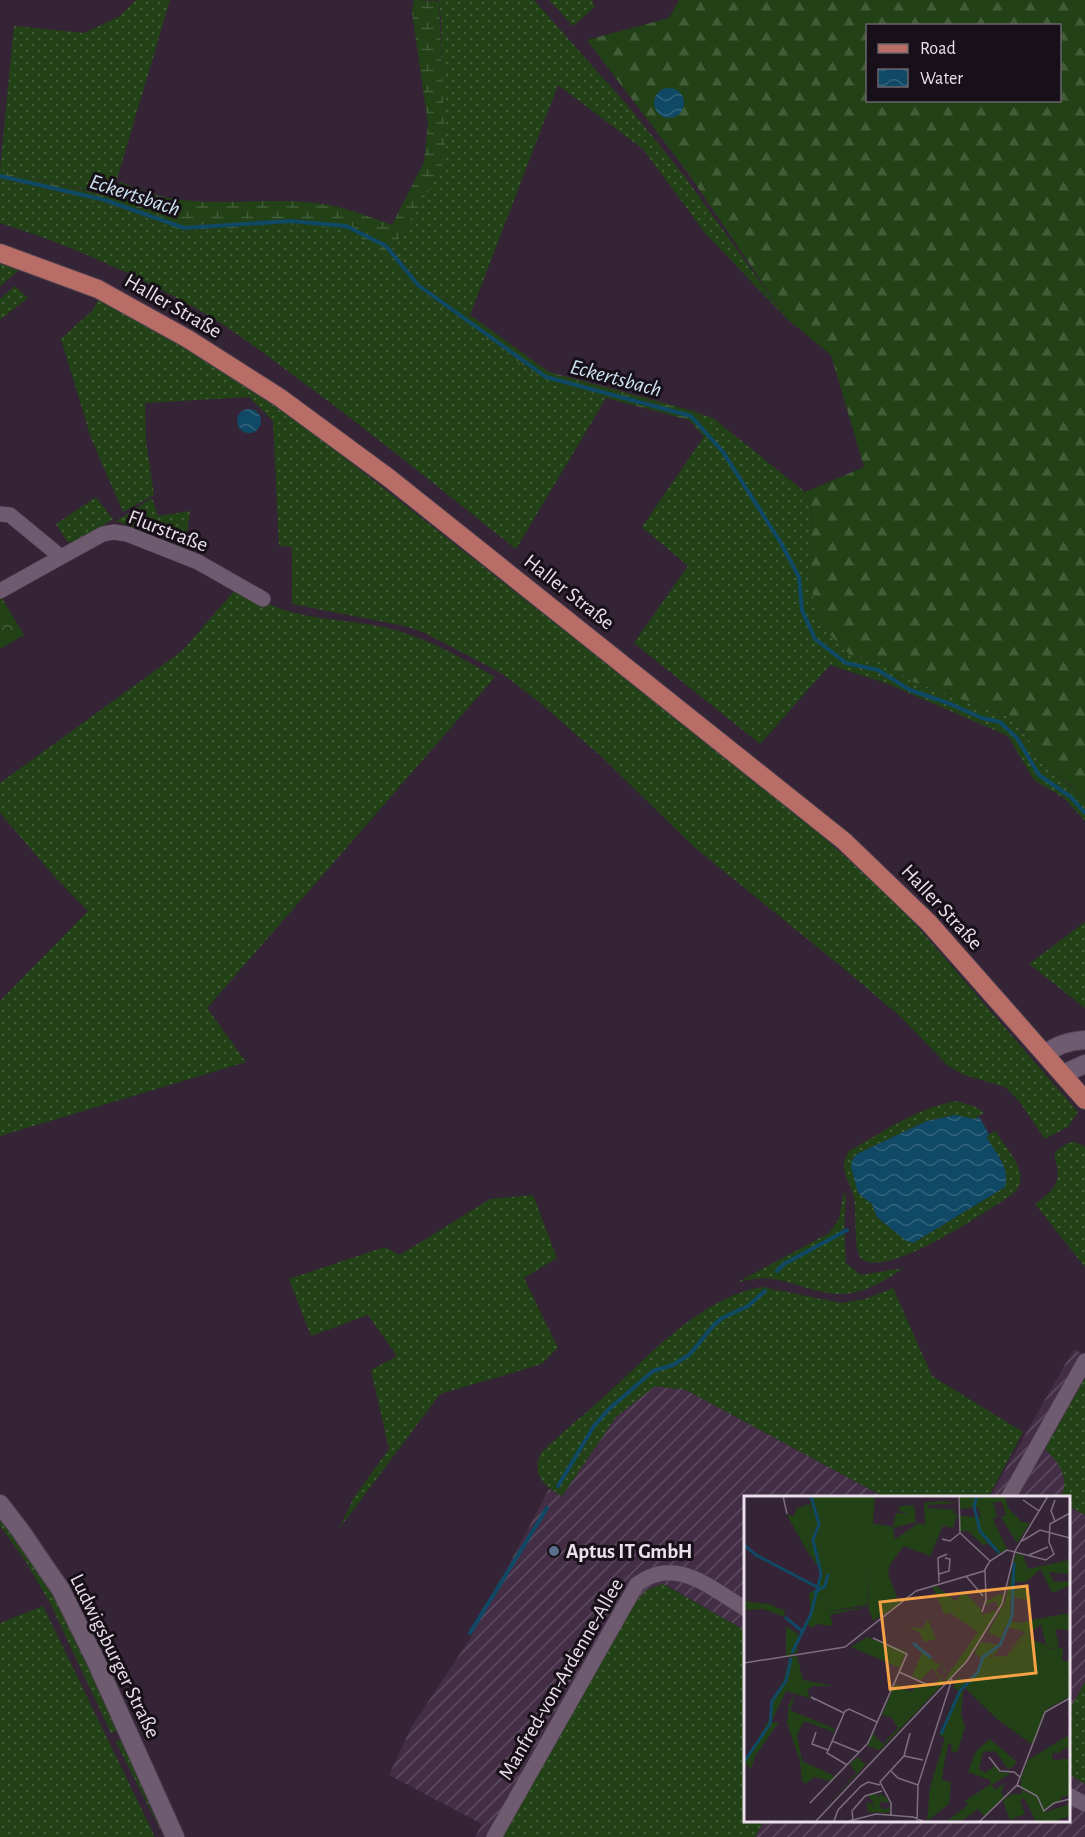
<svg xmlns="http://www.w3.org/2000/svg" width="1085" height="1837" font-family="'Alegreya Sans',sans-serif">
<defs>
<pattern id="industrial-furrows" width="10" height="10" patternUnits="userSpaceOnUse" patternTransform="scale(1.5)"><rect width="10" height="10" fill="#432e45"/><path d="M-1 1l2-2M0 10L10 0M9 11l2-2" fill="none" stroke="#5e4c60"/></pattern>
<pattern id="grass-dots" width="8" height="8" patternUnits="userSpaceOnUse" patternTransform="scale(1.5)"><rect width="8" height="8" fill="#224116"/><path d="M2 2h.1M6 6h.1" fill="none" stroke="#425c38" stroke-width="1.8" stroke-linecap="round"/></pattern>
<pattern id="forest-firs" width="22" height="20" patternUnits="userSpaceOnUse" patternTransform="scale(1.5)"><rect width="22" height="20" fill="#224116"/><path d="M5 1l3.5 6h-7zM16 11l3.5 6h-7z" fill="#425c38"/></pattern>
<pattern id="wetland-marsh" width="20" height="14" patternUnits="userSpaceOnUse" patternTransform="scale(1.5)"><rect width="20" height="14" fill="#224116"/><path d="M1 5h8M5 5V1M11 12h8M15 12V8" fill="none" stroke="#425c38"/></pattern>
<pattern id="park-crowns" width="20" height="18" patternUnits="userSpaceOnUse" patternTransform="scale(1.5)"><rect width="20" height="18" fill="#224116"/><path d="M2 6a3 3 0 1 1 6 0M12 15a3 3 0 1 1 6 0" fill="none" stroke="#425c38"/></pattern>
<pattern id="water-waves" width="16" height="10" patternUnits="userSpaceOnUse" patternTransform="scale(1.5)"><rect width="16" height="10" fill="#104966"/><path d="M0 5q4-4 8 0t8 0" fill="none" stroke="#33637c"/></pattern>
</defs>
<rect width="100%" height="100%" fill="#342436"/>
<path fill="url(#industrial-furrows)" d="M1074,1349L1085,1355V1378L1045,1449L1056,1459L1062,1471L1066,1485L1063,1493L1060,1498H989Z
M655,1386L686,1390L886,1498H746V1631L666,1585L653,1587L647,1590L635,1603L502,1837H475L482,1824L389,1775L412,1726L468,1642L549,1489L562,1496L616,1417Z
M1068,1506L1085,1515V1682L1069,1711Z
M1069,1774L1085,1784V1837H755L764,1821L1068,1820Z"/>
<path fill="url(#grass-dots)" d="M136,0H170L112,196L0,170L14,26L84,33L120,16Z
M439,0H534L628,106L685,177L786,318L705,233L643,149L558,85L470,315L422,284L392,249L439,173L442,96L441,19Z
M549,0H592L595,7L573,26Z
M0,179L108,204L185,232L261,226L304,225L345,230L383,251L415,288L546,382L606,398L516,549C444,492 372,433 297,378C267,356 237,332 204,313C141,277 69,244 0,223Z
M0,260L23,267L0,286Z
M15,286L28,298L0,320V299Z
M99,299L247,382L377,483L797,814L897,903L1078,1112L1068,1127L1045,1139L1019,1101L1005,1087L964,1075L948,1066L902,1018L848,972L694,847L602,757L539,702L501,673L425,633L405,626L292,604V547L279,546L273,421L249,397L145,403L146,441L154,495L123,512L91,438L61,339L93,310Z
M690,410L713,418L805,492L812,515L808,575L821,626L850,655L880,661L914,682L1008,716L1029,739L1038,761L1074,789L1085,803V821L1064,798L1034,780L1008,736L888,684L830,665L760,744L634,643L688,566L642,527L705,435H712Z
M96,497L113,519L81,539L70,543L66,540L56,524Z
M152,498L158,516L190,511L186,543L181,549L178,548L177,537L166,532L164,539L116,521Z
M235,590C257,600 280,610 304,615C334,621 366,622 395,630C431,640 463,659 495,677L207,1008L246,1062L0,1136V1001L88,911L55,877L0,813V783L182,651Z
M1085,922V1008L1029,964Z
M956,1101L976,1107L984,1113L974,1119L955,1115L927,1121L857,1154L852,1159L858,1193L872,1204L877,1217L913,1243L1005,1187V1169L987,1138L988,1135L995,1131C1007,1150 1036,1178 1010,1196C983,1213 892,1276 863,1260C854,1255 856,1223 855,1212C855,1206 855,1200 853,1194C848,1177 838,1169 849,1151C883,1132 917,1108 956,1101Z
M1076,1142L1085,1147V1267L1035,1204C1049,1194 1061,1185 1057,1167C1056,1161 1054,1158 1055,1152L1068,1143Z
M844,1191L846,1197L844,1228L846,1263L861,1275L904,1268C886,1280 864,1294 840,1294C817,1294 795,1282 772,1279C760,1277 747,1280 736,1283L829,1233L839,1219Z
M533,1195L557,1258L524,1278L558,1348L542,1364L440,1394L339,1529L354,1497L389,1449L371,1370L397,1356L368,1315L311,1336L289,1279L385,1247L400,1255L490,1199Z
M762,1287L841,1303L865,1299L893,1288L932,1376L1023,1432L988,1498H886L686,1390L655,1386L616,1417L562,1496C544,1486 531,1474 541,1453C562,1432 585,1414 606,1395C651,1354 700,1298 762,1287Z
M1085,1378V1515L1069,1506L1068,1498H1060C1071,1479 1059,1462 1045,1449Z
M0,1507L43,1568L121,1730L111,1733L51,1605L25,1560L0,1526Z
M663,1584L746,1631V1820L764,1821L755,1837H502L635,1603L647,1590Z
M43,1606L155,1837H0V1623Z
M1085,1682V1784L1069,1774V1711Z
M124,1738L170,1837H164L116,1742Z"/>
<path fill="url(#forest-firs)" fill-rule="evenodd" d="M679,0H1085V803L1073,787L1038,761L1029,738L1008,716L914,682L880,661L850,655L821,626L808,575L812,515L805,492L864,467L831,355L786,318L688,173L587,40L669,18ZM868,26H1060V100H868Z"/>
<path fill="url(#wetland-marsh)" d="M414,0L439,1L445,148L440,172L392,249L422,284L470,315L549,372L690,410L713,435L708,441L689,420L546,382L415,288L383,251L345,230L304,225L261,226L185,232L108,204L0,179V170L116,198L120,182C133,187 146,192 160,196C208,208 266,197 317,203C343,206 367,216 392,225L424,162L428,124L412,12Z"/>
<path fill="url(#park-crowns)" d="M0,595L24,635L0,649Z"/>
<path fill="url(#water-waves)" d="M654 103a15 15 0 1 1 30 0a15 15 0 1 1-30 0Z
M237 421a12 12 0 1 1 24 0a12 12 0 1 1-24 0Z
M955,1115L974,1119L979,1117L989,1134L987,1138C997,1155 1010,1167 1005,1187L913,1243L905,1240L877,1217L872,1204L858,1193L851,1167L852,1160L857,1154L927,1121Z"/>
<g fill="none" stroke-linecap="round" stroke-linejoin="round">
<path stroke="#104966" stroke-width="4" d="M0,176L105,200L184,228L290,221L346,226L386,246L418,285L546,377L691,416L723,452L781,543L799,577L802,610L815,639L846,663L878,670L910,690L948,703L982,718L1000,722L1017,738L1039,775L1071,797L1085,813
M777,1271L784,1264L847,1230
M558,1486L594,1426L609,1409L653,1371L673,1365L690,1354L713,1326L722,1318L748,1306L765,1291
M470,1633L547,1508"/>
<defs>
<path id="minor" d="M0,514L10,515L61,557L103,534L114,532L127,534L198,562L263,599
M0,591L61,557
M1008,1498L1085,1361
M1068,1795L1085,1804
M494,1837L637,1584C677,1555 711,1589 746,1609"/>
<path id="tertiary" d="M1046,1054C1057,1044 1070,1041 1085,1040
M1063,1074L1085,1064
M0,1504L20,1530L61,1590L95,1659L175,1837"/>
<path id="primary" d="M0,253L98,289L188,339L279,397L389,478L844,841L929,923L1085,1100"/>
</defs>
<use href="#minor" stroke="#4d3f4e" stroke-width="16"/>
<use href="#tertiary" stroke="#4d3f4e" stroke-width="20"/>
<use href="#primary" stroke="#4d3f4e" stroke-width="20"/>
<use href="#minor" stroke="#6e5b70" stroke-width="15"/>
<use href="#tertiary" stroke="#6e5b70" stroke-width="18"/>
<use href="#primary" stroke="#b86e66" stroke-width="18"/>
</g>
<circle fill="#5c6f8a" stroke="#171018" stroke-width="2" cx="554" cy="1551" r="6"/>
<g text-anchor="middle" dominant-baseline="central" stroke-width="6" stroke-linejoin="round" paint-order="stroke">
<g font-size="21" fill="#eadfea" stroke="#171018">
<text transform="translate(173 306) rotate(30)">Haller Straße</text>
<text transform="translate(168 531) rotate(21)">Flurstraße</text>
<text transform="translate(569 592) rotate(38)">Haller Straße</text>
<text transform="translate(942 907) rotate(47)">Haller Straße</text>
<text transform="translate(115 1656) rotate(64)">Ludwigsburger Straße</text>
<text transform="translate(561 1679) rotate(-60)">Manfred-von-Ardenne-Allee</text>
</g>
<g font-size="21" font-weight="bold" fill="#eadfea" stroke="#171018" text-anchor="start">
<text x="566" y="1551">Aptus IT GmbH</text>
</g>
<g font-size="22" font-style="italic" fill="#cde3f1" stroke="#171018">
<text transform="translate(135 195) rotate(18)">Eckertsbach</text>
<text transform="translate(616 378) rotate(15)">Eckertsbach</text>
</g>
</g>
<g transform="translate(744 1496)">
<rect width="326" height="326" fill="#342436"/>
<path d="M215,0H261L264,12L278,26L286,27L273,47L257,21L262,19L258,6H249L253,21L249,23L263,53L255,58L243,47L240,50L224,35H216L214,20L237,21L234,11L215,13ZM198,5L214,7L184,9V12L214,14L208,15L213,19L209,32L199,30L186,60L160,50L146,68L144,78L155,107L168,97L158,107L129,125L124,111L127,27L149,31L152,17L164,18L154,14L156,10L170,9L172,26L149,32L151,43L175,27L181,29L180,7ZM65,8L68,16L62,40L66,51L63,55L43,19L50,20L53,12ZM272,57L279,59L284,73L325,64V78L305,76L310,86L325,85V90L308,97L297,73L282,86H270L269,92H281L288,105L268,101L266,107V124L273,127L325,117V134L311,133L315,151L303,153L297,128L264,156L281,136L261,130L257,142L244,136L261,106ZM77,76L82,82L80,116L124,111L86,119L89,130L72,128L70,132L62,128L67,116L65,97L71,94ZM191,89L211,105L220,96L238,114L237,119L254,114L252,105L241,109V100L243,105L257,98L260,101L255,113L225,161L203,186L201,183L234,136L205,116L201,119L188,90ZM0,105L25,108L41,115L40,121L19,113L0,114ZM184,124L192,143L180,146L176,137L164,130L178,133ZM42,130L54,138L53,157L42,160ZM123,141L162,155L156,172L107,151ZM170,146L192,167L198,168L203,176V178L197,168L192,174L197,181L201,179L198,182H196L188,172L177,184L168,180L178,157ZM237,146L256,149L251,159L240,161L234,177L220,190L217,218L221,231L213,257L207,255L208,249L204,248L200,269L198,284L207,286L205,308L183,325L186,292L201,242L195,239L214,195L209,191L215,181L222,188L233,177L237,162L230,157ZM53,160L59,184L90,190H69L63,194L66,202L42,195L27,226H35L11,260L7,273L0,266L25,224L27,204L39,186L46,161ZM196,183L201,186L85,307L83,309L112,277L106,268L113,261L122,269L136,254L123,250L129,238L139,248L154,232L147,221L138,219L151,188L168,196L172,188L188,191ZM52,197L46,214L91,233L90,236L60,225L53,239L58,265L91,280L86,285L70,281L62,288L58,285L56,265L43,227L45,208ZM246,243L273,266L265,274L251,255L239,256L235,273L241,277L252,269L258,277L268,276L248,289L251,294L261,287L257,297L261,301L240,320L234,313L219,324L203,325L224,309L221,305L247,288L246,284L224,276L232,255ZM278,294L292,300L302,316L325,308V320L311,325H292L280,302L276,304L281,318L266,324L259,305L267,298H278Z" fill="#224116"/>
<path d="M65,0H131L123,109L80,116L82,82L63,55L66,51L62,40L64,20L68,16ZM285,138L287,144L301,148L303,153L319,152L318,165H325V201L303,213L289,249L253,223L220,191L234,177L240,161L262,160ZM325,239V255L322,251L315,257H308L309,264L325,263V300L317,301V304L301,314L290,299L277,293V283L284,264Z" fill="#224116"/>
<path d="M128,298H133L134,303L136,298L143,302L145,306H136V310L141,314L146,310L145,317L124,316L123,307L130,308L127,312L131,310L124,299Z" fill="#224116"/>
<path fill="none" stroke="#104966" stroke-width="3" d="M233,0L230,10L236,35L255,57M0,49L12,59L73,91M70,97L81,90L84,78M41,121L58,135M169,147L187,162M48,157L67,118L77,78L69,44L75,28L67,0M197,238L216,195L234,176L239,161L256,149L268,120L270,67M0,266L26,228L28,205L42,185L47,162"/>
<path fill="none" stroke="#7d6f7e" stroke-width="1.5" d="M39,0L43,18M215,0L216,37L246,65M279,4L295,15M311,4L307,15L311,25M198,43L206,45L216,37M278,45L296,34L326,42M285,59L304,51M195,78L205,75L206,63L201,62M222,80L239,100M195,86L194,62L203,58M238,116L242,104L241,74M0,167L101,151L172,95L240,75L246,65L263,54L302,64L310,58L305,46L306,28L326,17M155,176L184,189M71,204L67,201L100,217M72,236L68,248L84,254M88,245L115,256M160,260L166,237M160,260L179,264M245,261L256,275L270,276L276,281M103,269L83,257L101,215L105,213L133,226M146,274L154,282L174,289M273,289L293,300L300,315L310,307L326,303M66,307L124,247L163,158L129,142M147,319V307L136,286L160,260M109,324L108,315L121,300L138,295M72,325L223,165L258,108L271,55L304,0M90,325L94,314L117,290L124,286L136,289M105,325L132,318L169,321L179,325M173,325L174,289L208,183M236,325L273,289L301,216L326,202"/>
<path fill="#f5a246" fill-opacity="0.15" stroke="#f5a246" stroke-width="3" d="M283,90L292,177L146,193L136,106Z"/>
<rect width="326" height="326" fill="none" stroke="#eadfea" stroke-width="3"/>
</g>
<rect x="866" y="24" width="195" height="78" fill="#171018" stroke="#6b636c" stroke-width="1.5"/>
<rect x="878" y="44" width="30" height="9" fill="#b86e66" stroke="#6b636c" stroke-width="1.5"/>
<text x="920" y="54" font-size="18" fill="#eadfea">Road</text>
<rect x="878" y="69" width="30" height="18" fill="url(#water-waves)" stroke="#6b636c" stroke-width="1.5"/>
<text x="920" y="84" font-size="18" fill="#eadfea">Water</text>
</svg>
